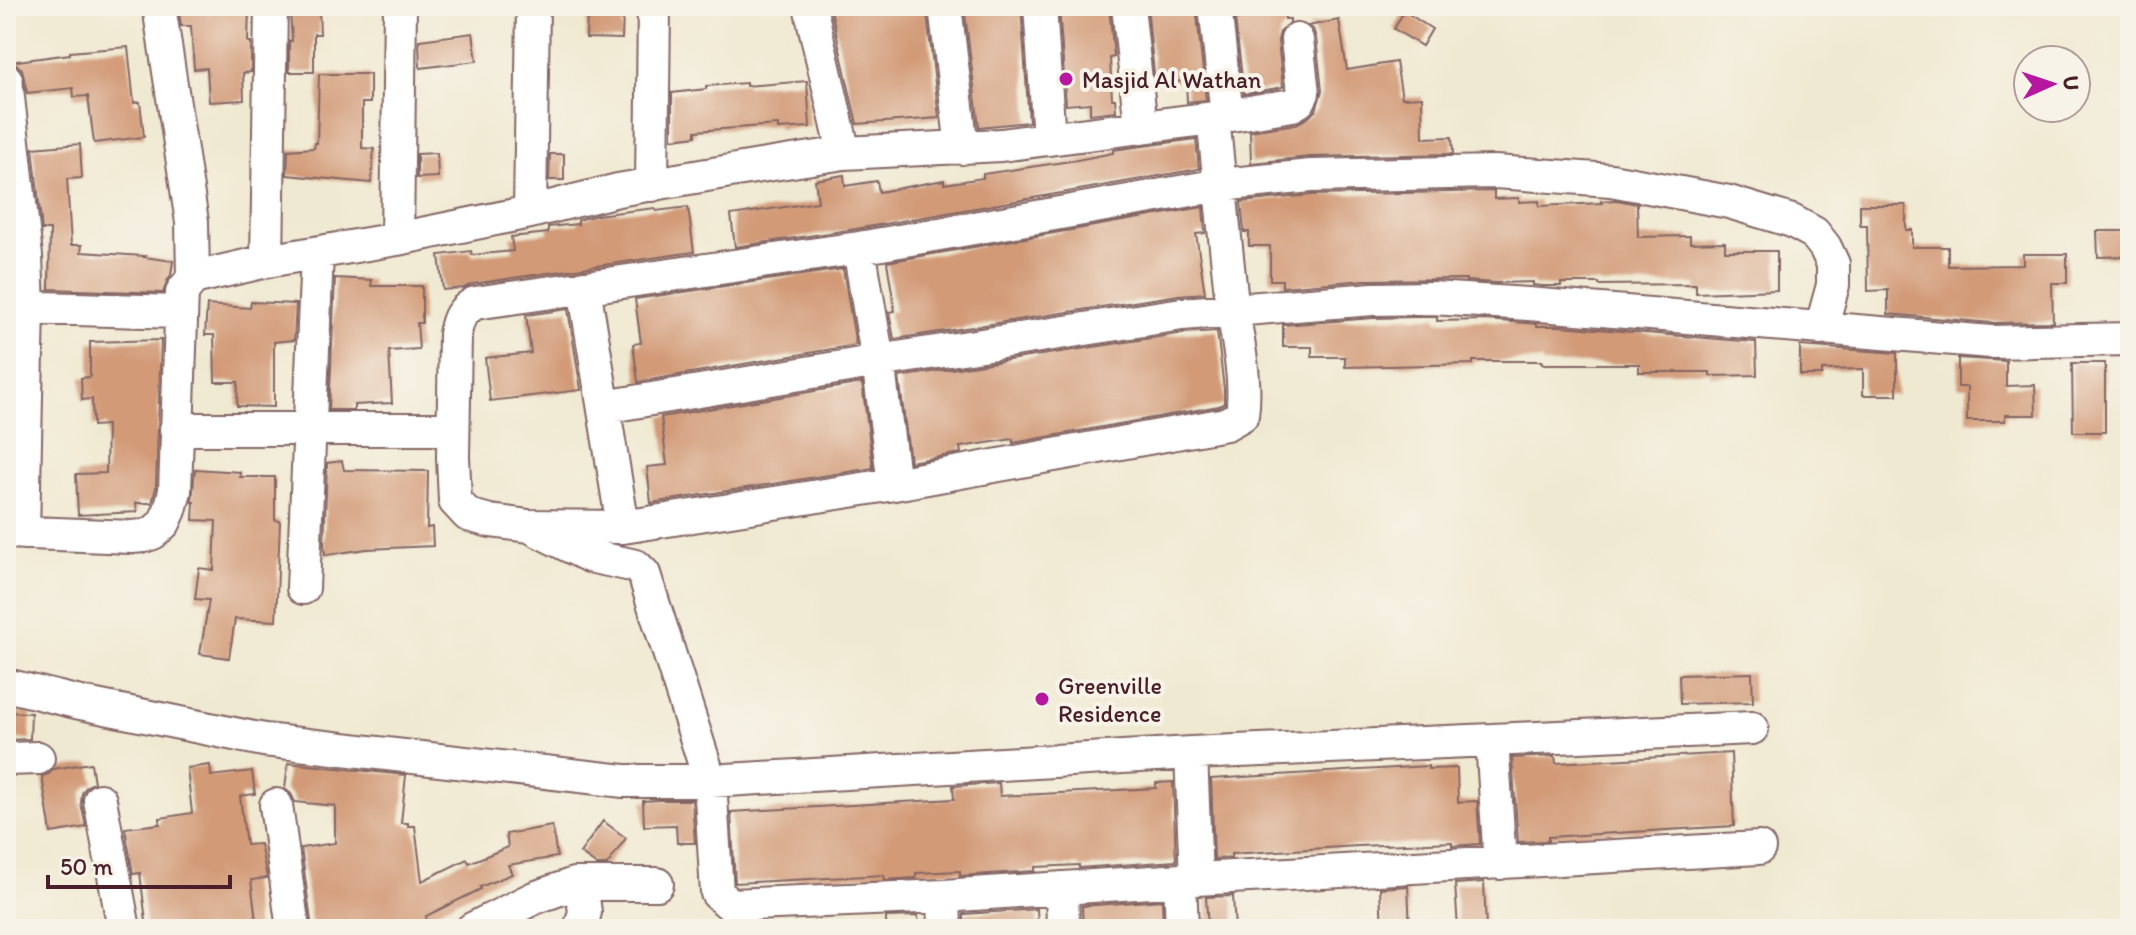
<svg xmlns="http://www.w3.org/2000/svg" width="2136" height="935" font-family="Itim,sans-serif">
<rect width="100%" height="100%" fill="#f7f3e8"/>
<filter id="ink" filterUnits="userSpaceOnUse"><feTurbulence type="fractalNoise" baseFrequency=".0125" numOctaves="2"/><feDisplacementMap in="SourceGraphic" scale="16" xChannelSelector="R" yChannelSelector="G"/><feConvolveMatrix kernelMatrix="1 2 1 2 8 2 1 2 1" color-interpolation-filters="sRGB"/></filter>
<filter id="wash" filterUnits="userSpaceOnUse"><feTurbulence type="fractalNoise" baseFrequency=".006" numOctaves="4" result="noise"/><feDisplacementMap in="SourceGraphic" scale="32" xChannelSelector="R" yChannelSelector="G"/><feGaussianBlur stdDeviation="1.8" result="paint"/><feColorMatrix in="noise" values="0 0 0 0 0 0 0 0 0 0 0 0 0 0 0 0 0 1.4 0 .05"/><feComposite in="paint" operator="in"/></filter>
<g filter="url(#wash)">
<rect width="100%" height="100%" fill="#f0e9d2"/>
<g id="blocks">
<path fill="#d29a77" d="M178,6H249L248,42H251V72L243,73L244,100L209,102L207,68L194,69L191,26H181Z
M830,6H926L939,118L857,124Z
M964,6H1021L1029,122L979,127Z
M1059,6H1109L1114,57L1110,58L1112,99H1115L1116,111L1090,114V103L1066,105Z
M1147,6H1196L1206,100L1187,102L1186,81L1155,83Z
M1245,6H1284L1285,19H1290V23L1280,32L1278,41L1283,87L1244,94L1235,19L1245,18Z
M319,9L320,34H314V72H289V41H292L290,10Z
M1404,11L1432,29L1422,46L1394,29Z
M587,14L623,15L622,39L586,38Z
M1339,20L1347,70L1396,62L1402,98L1422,97L1423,138L1452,137L1453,154L1310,157L1251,163L1250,131L1296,124L1308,118L1316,110L1322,91L1316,38L1313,29L1308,26Z
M473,33L477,61L420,68L419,40Z
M128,47L134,103L140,102L144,137L94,143L88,96L74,97L73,88L27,93L22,69L14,63L10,62L70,54V52Z
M319,74H370V103H362V148L374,149L371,183L287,175L288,150L314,148L315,143H317Z
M807,81L810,127L778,129V125L696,131V136L672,139V93L706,89V86L746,83V86Z
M1196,139L1199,169L856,229L735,247L731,215L818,202L815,180L844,175L845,186L877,181L879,192L944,180V184L983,178V174L1077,160L1113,153V150Z
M80,144L82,178L67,179L71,245H82L81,252L145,256L144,257L173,261L171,275L167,281L163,293L49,289L50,230H42L33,148Z
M437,153L438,177L417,178V154Z
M550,154H564V180H549Z
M1494,191V199L1519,198V202L1539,201V206L1602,203L1601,201L1617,200L1637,204L1638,237L1690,236V243L1725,242V251H1777V290L1696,293V284L1599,285V283H1561V286H1543L1533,285V282L1495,283L1466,281V279L1365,280L1282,287V280H1270V246H1249V232H1244L1241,202L1312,195Z
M1860,205H1906V230H1912V247H1948V266L2023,265V254H2067V283H2052L2053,322L1992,323L1888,314V290L1868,291L1867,225H1860Z
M688,207L694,252L472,284L464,288L443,290L439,255L471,251L472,255L513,251L511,237L548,233V227L578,224V220L597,215L655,208L656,211Z
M1203,207L1205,233L1196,234L1205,293L1179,295L894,339L889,312L895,311L887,262Z
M2097,231H2130V256L2098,257Z
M843,269L856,345L638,382L633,344L641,343L635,299Z
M335,278L372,280L371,286H422V323H417L419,349L389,351L392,403L354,405V410H329Z
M251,302L296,304L294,340L274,342V407L237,406L238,382H215L214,335H205L207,305L250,308Z
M568,309L581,390L490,401L485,358L531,353L526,315Z
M1413,317H1437V321L1484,320L1527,323L1537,324V326H1560L1756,342L1757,375L1710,376V372H1639V364H1542V361H1473V364L1345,367V357H1312V347H1283V325L1373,318Z
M1217,331L1224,389V403L1219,406L1013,443V439L960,447L961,453L910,462L899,377L1184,333Z
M161,340L156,488L152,503H136L137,512L78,515L76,474L106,473L107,425L93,426L92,399L82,400L81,378L90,377V342Z
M1800,346L1897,353V395H1863V369L1822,370V375H1800Z
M1958,358L2006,361V386L2035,385L2036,415H2005V421H1967V387H1958Z
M2072,363H2105V432H2073Z
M862,383L873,468L651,503L647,467L667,465L661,417Z
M342,461L344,470L428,471L427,528L432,527L433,546L367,549L325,555L324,545L327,463Z
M195,469L240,472V477H275V520L280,521L276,621L235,619L229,658L200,654L209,600L195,599L199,568L214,570L216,521L193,520L194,502H192Z
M1752,673L1753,702L1680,704L1679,675Z
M6,712L31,713L30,739L6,740Z
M1731,753L1734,826L1548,837V841L1518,842L1512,758L1555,756L1556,763Z
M91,763L94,783L87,786L82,793L81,803L86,827L51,833L42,776L49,774L53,769Z
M288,763L406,775L401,823H408V826H415L422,881L467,859L469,863L508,847L506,834L552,826L557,857L508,865L512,874L480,887L481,889L426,916L427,926L403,929H312L301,848L335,843V806L295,802L291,794L285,789Z
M210,765L211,776L252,771L255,794L240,796L246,845L260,844L267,878L251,880L257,929H147L140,873L133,874L125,828L160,824V818L192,813L187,768Z
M1428,766V769L1457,768L1458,802L1477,801L1480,844L1452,846V842L1358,846L1231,854V858L1214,859L1211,779Z
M1173,782L1176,861L1079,868V865L1035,867V871L960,876V871L916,873V878L885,880L884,875L735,883L731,812L954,799L953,786L999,783L1000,796L1156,788V783Z
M659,800H692L695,843H677L676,825L644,826L643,801Z
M603,821L626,838L607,865H597L580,853Z
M1484,882L1486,929H1458L1455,884Z
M1408,886L1410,928L1382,929L1380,888Z
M1233,896L1235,929H1208L1206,897Z
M1162,900L1163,929H1083L1082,906Z
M1037,909L1038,929H1011L1010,925L964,927V914Z
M918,916L919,928L886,929V917Z"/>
</g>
</g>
<g filter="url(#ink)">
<use href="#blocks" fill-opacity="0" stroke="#846665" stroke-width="2"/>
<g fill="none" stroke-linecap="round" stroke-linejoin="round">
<defs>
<path id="minor" d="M159,6L192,222L193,278
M810,6L844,153
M945,6L962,148
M1040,6L1049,139
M1128,6L1141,127
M1215,6L1227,116
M6,80L26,256L28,307L23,533
M1213,118C1220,182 1225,246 1233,310C1238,344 1247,380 1242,415L1226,424L894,484L623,527L529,526L490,521L468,515L455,501L453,457L455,334C458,318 461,311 475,303L859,248L1220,185L1311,176L1495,172L1611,180L1729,202L1792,221L1814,233L1825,247L1833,264V285L1821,329
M652,185L654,6
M530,212L533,6
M397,239L400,6
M859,248L878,361L894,484
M267,261L271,6
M584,287L623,527
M7,307L179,312
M604,407L878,361L1182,314L1373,299L1432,298L1528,304L1991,342L2130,339
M176,429H453
M6,532L132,537L144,536L153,533L164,523L170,510L175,491L182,292L193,278L267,261L397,239L530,212L618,190L760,166L844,153L1001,145L1213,118L1292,105L1299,101L1303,93L1297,40
M303,588L317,253
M6,685L76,702L264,740L624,781H710L1191,753L1196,879L944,896L731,905L717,893L710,781L644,574L636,566L589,556L535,529
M1492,740L1752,728
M1191,753L1492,740L1500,863
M6,759L38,758
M100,800L124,929
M276,805L293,929
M1196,879L1759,848
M1180,880L1182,929
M1062,888L1063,929
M944,896L945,929
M472,929L534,898L574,884H657
M580,929L585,912L581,884"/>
</defs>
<use href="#minor" stroke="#846665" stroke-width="36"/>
<use href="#minor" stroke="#fff" stroke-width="32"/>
</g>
</g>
<g fill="#b5179e" stroke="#f7f3e8" stroke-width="3">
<circle cx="1066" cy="79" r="8"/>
<circle cx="1042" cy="699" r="8"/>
</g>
<g text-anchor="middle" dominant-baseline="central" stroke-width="8" stroke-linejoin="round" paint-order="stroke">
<g font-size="24" fill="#4a1f2b" stroke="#f7f3e8" text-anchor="start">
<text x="1082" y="79">Masjid Al Wathan</text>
<text x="1058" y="685">Greenville<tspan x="1058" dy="28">Residence</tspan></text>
</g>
</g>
<rect width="2136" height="935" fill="none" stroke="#f7f3e8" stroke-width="32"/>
<g transform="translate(2052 84) rotate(87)"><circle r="38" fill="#f7f3e8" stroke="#b29e9c" stroke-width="2"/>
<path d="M0-6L14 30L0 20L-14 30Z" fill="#b5179e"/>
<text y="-12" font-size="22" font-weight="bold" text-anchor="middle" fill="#4a1f2b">U</text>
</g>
<path d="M48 875v12h182v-12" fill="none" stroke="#4a1f2b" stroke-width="4"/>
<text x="60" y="875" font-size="24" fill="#4a1f2b" stroke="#f7f3e8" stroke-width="6" paint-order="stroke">50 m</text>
</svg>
